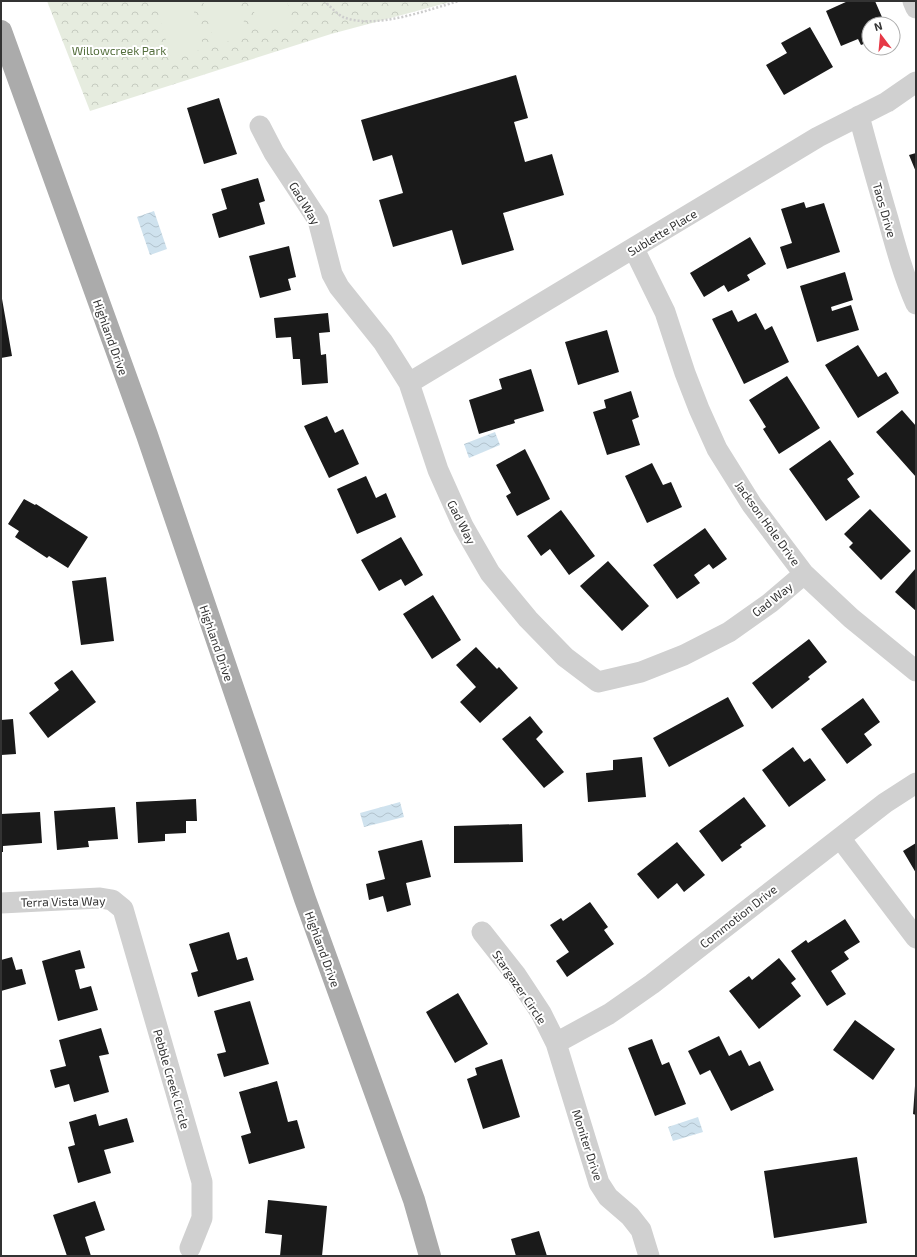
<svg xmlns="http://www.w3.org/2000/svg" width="917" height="1257" font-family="'Exo 2',sans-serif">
<defs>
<pattern id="park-crowns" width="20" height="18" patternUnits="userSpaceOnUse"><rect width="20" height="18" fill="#e6ecdf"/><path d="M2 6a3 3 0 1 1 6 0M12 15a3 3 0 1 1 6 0" fill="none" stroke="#c6cbc0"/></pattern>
<pattern id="water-waves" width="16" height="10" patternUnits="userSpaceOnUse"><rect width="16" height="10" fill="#cfe2ee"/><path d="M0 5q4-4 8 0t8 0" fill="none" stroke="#b2c2cd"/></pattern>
</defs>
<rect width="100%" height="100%" fill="#fff"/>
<path fill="url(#park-crowns)" d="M47,1H454L331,34L90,111Z"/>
<path fill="#e6ecdf" d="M155,1H191L204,49L171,58Z
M203,1H238L248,36L215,45Z
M251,1H287L293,24L260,33Z"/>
<path fill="url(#water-waves)" d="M154,211L167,249L150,255L137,217Z
M495,432L500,445L469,458L464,444Z
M400,802L404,817L364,827L360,813Z
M698,1117L703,1132L673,1141L668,1127Z"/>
<path fill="#1a1a1a" d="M848,1H875L885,24H869V42L861,45L858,39L841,46L826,11Z
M810,27L833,67L784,95L766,65L787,53L781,43Z
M516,75L528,118L514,122L525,162L552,154L564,195L503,213L514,250L462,265L452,230L393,247L379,200L403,193L392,155L373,161L361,120Z
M219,98L237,154L204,164L187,108Z
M916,153V172L909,155Z
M258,178L265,201L259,203L265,224L219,238L212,214L227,209L221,189Z
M804,202L806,208L824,203L840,252L787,269L780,247L792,243L781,209Z
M750,237L766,264L747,275L750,280L728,292L724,285L704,297L690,273Z
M289,246L296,277L288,279L291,290L260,298L249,256Z
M845,272L853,300L831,307L832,311L851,305L859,330L817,342L800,286Z
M1,293L12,356L1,358Z
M732,310L738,322L756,313L765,330L772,326L789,362L744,384L712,319Z
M328,313L330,332L319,333L321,355L326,354L328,383L302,385L300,359H293L291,337L276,338L274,318Z
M607,330L619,372L578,385L565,342Z
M858,345L878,377L886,372L899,393L858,418L825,365Z
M531,369L544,411L514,420L515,423L479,434L469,400L502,389L499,379Z
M787,376L820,428L779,454L763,429L766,427L749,400Z
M631,391L639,417L632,420L640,445L607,455L593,412L606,408L604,400Z
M902,410L916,426V477L876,432Z
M327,416L335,433L343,429L359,464L329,478L304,426Z
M830,440L854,474L847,479L860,497L826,521L789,469Z
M525,449L550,499L517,516L506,496L511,493L496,465Z
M652,463L663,485L671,482L682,507L647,523L625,476Z
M366,476L376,498L386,493L396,517L357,534L337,489Z
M24,499L35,505L36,504L88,537L68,568L49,556L47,558L15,537L19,531L8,524Z
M870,509L911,551L881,580L849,547L853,543L844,534Z
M561,510L595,556L569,575L550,549L541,556L527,536Z
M705,528L727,559L713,569L709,564L694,575L700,583L677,599L653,565Z
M401,537L423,575L405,586L401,579L379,591L361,560Z
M608,561L649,606L622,631L580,586Z
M916,568V611L895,592Z
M106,577L114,641L81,645L72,581Z
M433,595L461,640L432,659L403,614Z
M809,639L827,662L808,677L810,679L772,709L752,683Z
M476,647L497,669L499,667L518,688L480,723L460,702L476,687L456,665Z
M72,670L96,702L48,738L29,713L59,690L54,683Z
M728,697L744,726L669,767L653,738Z
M863,698L880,722L864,734L872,745L847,764L821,729Z
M530,716L543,732L536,739L564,772L544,788L502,739Z
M13,719L16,754L1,755V720Z
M793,747L804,762L810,758L826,780L789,807L762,770Z
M642,757L646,797L588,802L586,773L613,770V760Z
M744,797L766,826L740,845L742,847L722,862L699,831Z
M196,799L197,821H186V833L165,834V841L138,843L136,802Z
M115,807L118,839L88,841L89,847L57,850L54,811Z
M40,812L42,843L3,846V852H1V814Z
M522,824L523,862L454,863V826Z
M422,840L431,877L406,883L411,905L387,912L383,896L369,900L366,884L385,879L378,851Z
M677,842L705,875L684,892L677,883L658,899L637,874Z
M916,843V873L903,851Z
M590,902L608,927L604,930L614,944L567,977L556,961L569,952L550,925L561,918L563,921Z
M845,919L860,942L844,952L849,959L831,971L846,994L827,1006L791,951L806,940L808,943Z
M229,932L237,960L247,957L254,980L198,997L191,973L198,971L189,944Z
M80,950L85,968L75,970L80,989L91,986L98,1010L58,1021L42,961Z
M12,957L16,970L22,969L26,984L1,991V960Z
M779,958L796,979L791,983L801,996L759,1029L729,991L749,976L752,980Z
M458,993L488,1044L455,1063L426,1012Z
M250,1001L269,1064L224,1077L217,1054L226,1052L214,1011Z
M855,1020L895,1049L873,1080L833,1050Z
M101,1028L109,1054L99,1056L109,1092L74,1102L69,1084L55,1088L50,1070L66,1066L59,1040Z
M719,1036L729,1056L741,1050L749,1066L760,1061L774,1090L731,1111L710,1070L700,1075L688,1051Z
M652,1039L662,1065L669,1062L686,1104L655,1116L628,1048Z
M502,1059L520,1117L483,1129L467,1079L477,1075L475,1068Z
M277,1081L288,1122L297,1120L305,1148L249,1164L241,1136L251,1133L239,1092Z
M915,1086H916V1115L913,1114Z
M96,1114L99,1126L127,1118L134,1142L104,1150L111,1173L78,1183L68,1147L75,1145L69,1122Z
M857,1157L867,1223L774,1238L764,1171Z
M268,1200L327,1206L322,1256H280L282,1235L265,1233Z
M95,1201L105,1230L85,1237L91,1256H67L53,1215Z
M539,1231L547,1256H516L511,1239Z"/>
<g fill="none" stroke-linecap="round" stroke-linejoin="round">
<path stroke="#cdcdcd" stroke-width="2.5" stroke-dasharray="2 2" stroke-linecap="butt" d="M324,1C330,6 337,14 343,17C375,30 427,10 459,1"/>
<path stroke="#d0d0d0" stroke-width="21" d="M913,1L916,8
M859,116C868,150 878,185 888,219C896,248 904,277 916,304
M260,126L274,153L318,220L332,274L339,287L383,342L409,383L438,470L463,526L490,573L528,619L565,657L598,682L641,672L684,655L729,632L770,603L804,574
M634,249L665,312L685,373L699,409L717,449L752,505L804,574L851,618L916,671
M409,383L818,137L887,102L916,82
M840,838L916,938
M1,903L100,898L112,900L123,909L202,1182V1218L190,1248
M482,932L516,975L541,1013L556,1043L599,1183L608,1197L630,1216L641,1230L649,1256
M556,1043L609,1014L652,984L885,803L916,783"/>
<path stroke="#ababab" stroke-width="22" d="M1,31L147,435L305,899L414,1200L430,1256"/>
</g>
<g text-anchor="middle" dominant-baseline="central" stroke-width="4" stroke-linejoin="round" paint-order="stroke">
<g font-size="12" fill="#56703f" stroke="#fff">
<text x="119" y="50">Willowcreek Park</text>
</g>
<g font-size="12" fill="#333" stroke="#fff">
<text transform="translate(305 203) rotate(59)">Gad Way</text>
<text transform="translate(885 210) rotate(74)">Taos Drive</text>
<text transform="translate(662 232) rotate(-31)">Sublette Place</text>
<text transform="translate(111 337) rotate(70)">Highland Drive</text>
<text transform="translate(462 522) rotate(63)">Gad Way</text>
<text transform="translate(768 523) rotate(54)">Jackson Hole Drive</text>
<text transform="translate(772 599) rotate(-38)">Gad Way</text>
<text transform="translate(217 643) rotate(71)">Highland Drive</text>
<text transform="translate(63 901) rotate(-1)">Terra Vista Way</text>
<text transform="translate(738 916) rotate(-38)">Commotion Drive</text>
<text transform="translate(323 949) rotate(70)">Highland Drive</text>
<text transform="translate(520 987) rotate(56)">Stargazer Circle</text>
<text transform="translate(172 1079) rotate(74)">Pebble Creek Circle</text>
<text transform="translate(588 1145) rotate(72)">Moniter Drive</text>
</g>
</g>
<rect width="917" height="1257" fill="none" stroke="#333333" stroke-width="4"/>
<g transform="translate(881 36) rotate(344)"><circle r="19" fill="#ffffff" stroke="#adadad"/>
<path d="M0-3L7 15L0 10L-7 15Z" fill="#e63946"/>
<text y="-6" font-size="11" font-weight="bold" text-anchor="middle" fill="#333333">N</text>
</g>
</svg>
